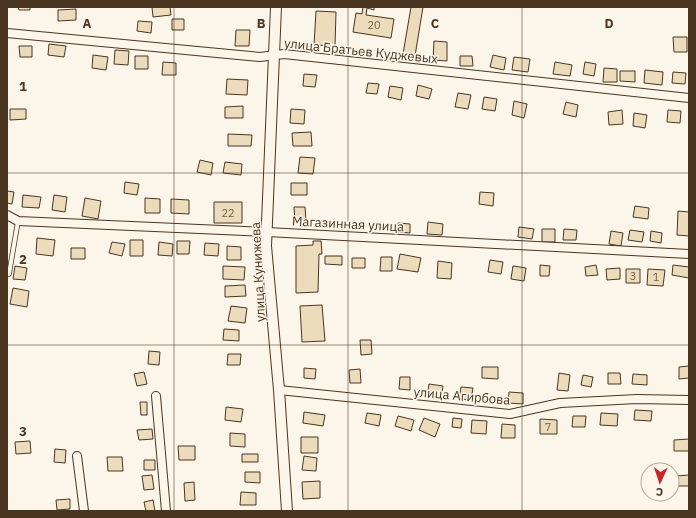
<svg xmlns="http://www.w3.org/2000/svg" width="696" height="518" font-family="'IBM Plex Sans',sans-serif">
<rect width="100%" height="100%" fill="#fbf6e9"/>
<path fill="#ecdcbc" stroke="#4a3520" d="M18,7H30V10H19Z
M152,7H170L171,15L153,17Z
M363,7H374V10L367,8L366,15L394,19L391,38L353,32L356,13L362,14Z
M411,7H423L415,56L403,54Z
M76,9V20L58,21V10Z
M316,11L336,12L335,46L314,45Z
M172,19H184V30H172Z
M138,21L152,22L151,33L137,31Z
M236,30H250L249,46H235Z
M673,37H687V52H674Z
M434,41L447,42V61L433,60Z
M49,44L66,46L64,57L48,55Z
M19,46H32V57H20Z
M115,50L129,51L128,65L114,64Z
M93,55L108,57L106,70L92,68Z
M493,55L506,58L504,70L490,67Z
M135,56H148V69H135Z
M460,56H472L473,66H460Z
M514,57L530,59L528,72L512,70Z
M163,62L176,63V75H162Z
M555,62L572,65L570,76L553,74Z
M585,62L596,64L594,76L583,74Z
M604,68L617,69V82H603Z
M645,70L663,72L662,85L644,83Z
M620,71H635V82L620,81Z
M673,72L686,73L685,84L672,83Z
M304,74L317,75L315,87L303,86Z
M227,79L248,80L247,95L226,94Z
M368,83L379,84L377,94L366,93Z
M418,85L432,89L429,99L416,96Z
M390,86L403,88L401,100L388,97Z
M458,93L471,95L468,109L455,107Z
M484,97L497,99L495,111L482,109Z
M514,101L527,104L524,118L512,115Z
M566,102L578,105L576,117L563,114Z
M243,106V118H225V107Z
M10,109H26V119L10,120Z
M291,109L305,110L304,124L290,123Z
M622,110L623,124L609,125L608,112Z
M668,110L681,111L680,123L667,122Z
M634,113L647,115L645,128L633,126Z
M311,132L312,146H293L292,133Z
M228,134L252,135L251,146H228Z
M300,157L315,158L313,174L298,173Z
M200,160L213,163L211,175L197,172Z
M225,162L242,164L241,175L223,173Z
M125,182L139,184L137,195L124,193Z
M291,183H307V195H291Z
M7,191L14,192L12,204L7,203Z
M480,192L494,193L493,206L479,204Z
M23,195L41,197L39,208L22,207Z
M54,195L67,197L65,212L52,210Z
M85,198L101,201L98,219L82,216Z
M145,198L160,199V213H145Z
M171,199L189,200V214L171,213Z
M214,202H242V223H214Z
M635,206L649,208L648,219L633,217Z
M294,207H305L306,221H295Z
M678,211L689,212V236L677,235Z
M428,222L443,224L442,235L427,234Z
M398,223L410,224V233L398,232Z
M519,227L534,229L532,239L518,237Z
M542,229H555V242H542Z
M564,229L577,230L576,240H563Z
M630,230L644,232L642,242L628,240Z
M611,231L623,233L621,246L609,244Z
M651,231L662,233L661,243L650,241Z
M37,238L55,240L53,256L36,254Z
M130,240H143V256H130Z
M177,241H190L189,254H177Z
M313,241H321L322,254H319L318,292L296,293V246L313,245Z
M112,242L125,244L122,256L109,253Z
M159,242L173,244L172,256L158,255Z
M205,243L219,244L218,256L204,255Z
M227,246L241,247V260H227Z
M71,248H85V259H71Z
M400,254L421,258L418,272L397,269Z
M325,256H342V265L325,264Z
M381,257H392V271H380Z
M352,258H365V268H352Z
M490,260L503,262L501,274L488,272Z
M438,261L452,263L451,279L437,278Z
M540,265L550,266L549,276H540Z
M596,265L598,275L586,276L585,267Z
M673,265L689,267V278L672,275Z
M15,266L27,268L25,280L13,279Z
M223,266L245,267L244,280L223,279Z
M513,266L526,268L524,281L511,279Z
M620,268V279L607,280L606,269Z
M626,269H640V283H626Z
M648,269L665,270L663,286L647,285Z
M245,285L246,296L225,297V286Z
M13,288L29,291L27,307L10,304Z
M322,305L325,341L302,342L300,306Z
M231,306L247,308L245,323L228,321Z
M224,329L239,330V341L223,340Z
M360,340H371L372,354L361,355Z
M149,351L160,352L159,365L148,364Z
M228,354H241L240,365H227Z
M689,366V378L679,379V367Z
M482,367H498V379L482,378Z
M304,368L316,369L315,379L304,378Z
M360,369L361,383H350L349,370Z
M144,372L147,384L137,386L134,374Z
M559,373L570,375L568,391L557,390Z
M608,373H620L621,384H608Z
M633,374L647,375V385L632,384Z
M583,375L593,377L591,387L581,385Z
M400,377H410V390L399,389Z
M429,384L443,386L441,399L427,397Z
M461,387L473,388L471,400L459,399Z
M509,392L523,393V404L508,403Z
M140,402H147V415H141Z
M226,407L243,409L241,422L225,420Z
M635,410L652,411L651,421L634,420Z
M304,412L325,415L323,426L303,423Z
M367,413L381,415L379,426L365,423Z
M601,413L618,414L617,426L600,425Z
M398,416L414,420L411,431L395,426Z
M573,416H586L585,427H572Z
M424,418L440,424L435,437L419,430Z
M453,418L462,419L461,428L452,427Z
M540,419L557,420V434H540Z
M472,420L487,421L486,434L471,433Z
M502,424L515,425V438H501Z
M152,429L153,439L139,440L137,430Z
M230,433L245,434V447L230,446Z
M301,437H318V453H301Z
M689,439V451H674V440Z
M30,441L31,453L16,454L15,442Z
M178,446H195V460H179Z
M55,449L66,450L65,463L54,462Z
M242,454H258V462H242Z
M304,456L317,458L316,471L302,470Z
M107,457H122L123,471H108Z
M144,460H155V470H144Z
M245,472H260V483L245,482Z
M152,475L154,489L144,490L142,476Z
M689,475V486H677L676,476Z
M320,481V498L303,499L302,482Z
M194,482L195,500L185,501L184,483Z
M241,492L256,493V505H240Z
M70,499V509L57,510L56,500Z
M153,500L155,511H146L144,502Z"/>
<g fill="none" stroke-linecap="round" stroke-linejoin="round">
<defs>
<path id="service" d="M9,274L18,221"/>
<path id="minor" d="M7,33L260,57L284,54L689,98
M7,215L18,221L267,232L689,254
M279,390L510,414L560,403L637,399L689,400
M156,396L166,511
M77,456L84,511"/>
<path id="tertiary" d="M276,7L266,246L279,390L287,511"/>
</defs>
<use href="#service" stroke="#4a3520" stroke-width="5.5"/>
<use href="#minor" stroke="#4a3520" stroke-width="10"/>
<use href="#tertiary" stroke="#4a3520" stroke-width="12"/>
<use href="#service" stroke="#fbf6e9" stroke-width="4"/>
<use href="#minor" stroke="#fbf6e9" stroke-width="8"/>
<use href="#tertiary" stroke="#fbf6e9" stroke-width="10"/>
</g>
<path fill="none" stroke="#4a3520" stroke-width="1" stroke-opacity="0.55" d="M174,7V511M348,7V511M522,7V511M7,173H689M7,345H689"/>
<g text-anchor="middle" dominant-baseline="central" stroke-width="3" stroke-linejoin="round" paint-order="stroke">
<g font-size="11" fill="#725f47">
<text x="374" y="25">20</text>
<text x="228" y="213">22</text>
<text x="633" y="276">3</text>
<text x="656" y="277">1</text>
<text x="548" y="427">7</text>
</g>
<g font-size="13" fill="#4a3520" stroke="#fbf6e9">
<text transform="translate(361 51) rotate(6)">улица Братьев Куджевых</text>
<text transform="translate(348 224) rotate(3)">Магазинная улица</text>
<text transform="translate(258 272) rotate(-93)">улица Кунижева</text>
<text transform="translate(462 396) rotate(5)">улица Агирбова</text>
</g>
</g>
<g font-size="13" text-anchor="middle" font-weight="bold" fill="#4a3520" stroke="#fbf6e9" stroke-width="3" stroke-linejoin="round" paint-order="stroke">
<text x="87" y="28">A</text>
<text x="261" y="28">B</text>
<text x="435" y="28">C</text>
<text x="609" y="28">D</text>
<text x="23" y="91">1</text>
<text x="23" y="264">2</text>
<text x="23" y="436">3</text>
</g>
<rect width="696" height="518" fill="none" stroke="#4a3520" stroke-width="16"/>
<g transform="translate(660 482) rotate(183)"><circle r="19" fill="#fbf6e9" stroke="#b4a999"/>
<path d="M0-3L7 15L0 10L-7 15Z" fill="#c62828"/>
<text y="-6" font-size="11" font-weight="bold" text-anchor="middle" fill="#4a3520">С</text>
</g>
</svg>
